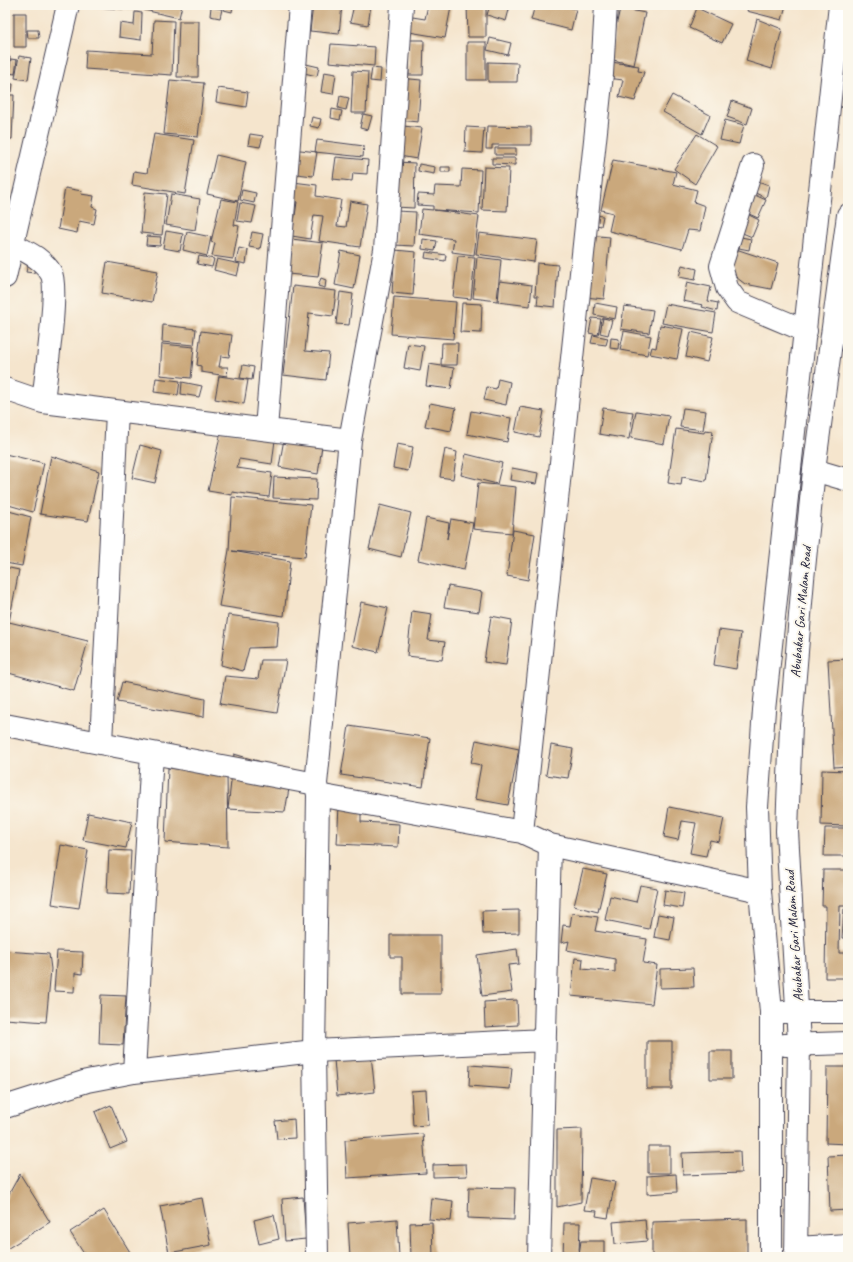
<svg xmlns="http://www.w3.org/2000/svg" width="853" height="1262" font-family="Caveat,sans-serif">
<rect width="100%" height="100%" fill="#fbf7ec"/>
<filter id="ink" filterUnits="userSpaceOnUse"><feTurbulence type="fractalNoise" baseFrequency=".025" numOctaves="2"/><feDisplacementMap in="SourceGraphic" scale="8" xChannelSelector="R" yChannelSelector="G"/><feConvolveMatrix kernelMatrix="1 2 1 2 8 2 1 2 1" color-interpolation-filters="sRGB"/></filter>
<filter id="wash" filterUnits="userSpaceOnUse"><feTurbulence type="fractalNoise" baseFrequency=".012" numOctaves="4" result="noise"/><feDisplacementMap in="SourceGraphic" scale="16" xChannelSelector="R" yChannelSelector="G"/><feGaussianBlur stdDeviation="0.9" result="paint"/><feColorMatrix in="noise" values="0 0 0 0 0 0 0 0 0 0 0 0 0 0 0 0 0 1.4 0 .05"/><feComposite in="paint" operator="in"/></filter>
<g filter="url(#wash)">
<rect width="100%" height="100%" fill="#f5e5cd"/>
<g id="blocks">
<path fill="#caa87b" d="M95,5H139V10L94,7Z
M146,5H182L179,18L144,10Z
M225,5H233L232,12L224,10Z
M313,5H342L339,34L310,31Z
M354,5H371L368,25L350,22Z
M428,5L451,7L445,38L403,31L406,16L425,19Z
M467,5H486V37H468Z
M490,5L510,6L506,21L487,15Z
M535,5H560L576,9L571,30L531,20Z
M749,5H786L782,20L747,11Z
M211,7L222,9L220,18L210,16Z
M620,8L645,13L634,65L609,59Z
M697,8L731,24L722,43L689,28Z
M135,12L142,13L141,40L119,37L120,23L134,25Z
M14,13H26V47H14Z
M757,19L782,29L772,69L746,61Z
M154,20L174,21L172,75L85,69L86,50L152,54Z
M179,21H199L198,77H177Z
M27,30H38L39,38H28Z
M490,38L511,43L508,55L487,50Z
M409,40H424L423,75H409Z
M467,42H486V80H467Z
M331,44L375,47L374,66L329,62Z
M5,56L10,57L7,77H5Z
M19,56L31,58L28,80L15,78Z
M11,59L17,60L15,74L9,73Z
M488,62L518,63L517,82H488Z
M611,62L639,66L638,71L644,72L635,101L619,97L623,80L608,78Z
M306,64L319,67L317,76L304,73Z
M372,68L381,69L380,82L370,81Z
M353,71L368,72L366,113H351Z
M324,72L336,74L333,94L321,92Z
M400,78L421,80L418,122L398,120Z
M170,80L204,83L198,137L164,134Z
M9,84H13L12,92H8Z
M218,88L248,92L246,107L216,102Z
M5,95H14L12,139H5Z
M672,95L710,115L702,134L663,112Z
M340,96L349,98L346,110L338,108Z
M732,101L752,108L747,124L727,117Z
M332,109L342,111L340,120L331,118Z
M363,114L372,116L368,130L360,128Z
M312,117L321,119L319,128L310,126Z
M725,120L744,125L739,144L720,140Z
M403,126L422,128L417,159L399,156Z
M487,126L531,127V145H492V149H486Z
M466,127L484,128L482,153L465,152Z
M154,134L194,140L185,194L132,185L134,171L147,173Z
M250,134L263,136L260,147L248,145Z
M697,134L717,146L695,184L674,169Z
M317,140L364,146L363,157L315,152Z
M495,148H516V155H495Z
M292,149L317,152L313,176L289,173Z
M216,155L246,162L238,201L207,194Z
M336,157L368,160L367,174L353,173L352,181L333,179Z
M492,158H515V165L492,164Z
M613,160L676,172L673,184L697,190L694,202L705,206L700,231L688,230L682,249L609,231L613,213L601,210Z
M396,162L415,163L414,208L395,207Z
M419,164L435,167L434,174L418,171Z
M441,167H450V172H441Z
M484,167L509,168L507,211L482,210Z
M462,169L481,170L479,213L434,210L479,216L474,255L452,252L454,239L419,234L422,209L433,210V206L417,205L418,194L434,195L435,186L461,187Z
M752,179L769,185L766,198L749,190Z
M293,182L317,185L316,196L341,200L337,226L346,227L350,201L367,204L360,247L319,241L323,216L314,215L310,239L292,236L297,202L291,201Z
M65,188L82,191L81,194L94,196L92,207L97,209L94,224L79,221L77,233L58,229Z
M242,190L256,193L254,203L240,200Z
M145,192L167,194L162,235L141,233Z
M748,192L766,200L758,218L740,210Z
M171,194L200,199L195,230L166,225Z
M221,199L238,202L234,225L239,226L233,259L212,256L215,243L211,242Z
M240,203L256,206L252,223L237,221Z
M396,211L416,212L414,246L394,245Z
M741,211L759,220L752,237L733,229Z
M593,215L603,216L601,226L592,224Z
M166,231L183,234L180,251L163,248Z
M187,232L211,237L207,256L183,250Z
M252,232L263,234L260,249L249,247Z
M479,233L537,240L534,262L476,254Z
M587,235L610,237L604,299L585,297Z
M147,236L161,237L160,246L146,245Z
M741,237L751,239L749,250L739,248Z
M292,239L323,243L318,277L288,274Z
M423,239L437,241L435,251L422,249Z
M239,248L248,250L246,264L236,262Z
M733,248L778,263L771,289L745,284L728,271Z
M395,250L416,252L413,295L392,293Z
M341,251L360,255L354,289L335,285Z
M426,252L446,255L445,261L425,258Z
M199,256L214,259L212,267L197,264Z
M458,256L475,257L471,299L453,297Z
M477,257L501,260L497,301L473,298Z
M217,259L240,264L237,276L214,270Z
M107,262L158,271L152,302L102,293Z
M537,263L558,265L555,307L537,305L538,296H535Z
M28,264L35,266L34,273L26,272Z
M682,265L697,269L695,280L679,277Z
M321,278L326,280L325,288L318,286Z
M500,281L532,285L530,306L498,302Z
M687,282L711,287L708,301L718,303L717,311L702,307L703,305L683,301Z
M293,286L336,291L333,316L309,313L305,351L329,353L326,380L283,375Z
M340,292L353,294L349,325L336,324Z
M394,297L456,302L453,339L391,334Z
M462,303L482,304L481,333L460,332Z
M595,303L617,307L615,319L594,315Z
M666,304L716,313L713,332L662,323Z
M624,306L653,310L649,333L621,329Z
M592,318L601,319L598,335L589,333Z
M603,318L612,320L608,335L600,333Z
M163,325L196,329L194,345L162,342Z
M660,325L683,329L677,359L650,354L652,347L656,348Z
M201,331L232,335L229,357L221,356L219,367H228L227,376L201,372V366L197,365Z
M624,331L651,336L647,355L620,350Z
M691,332L713,337L707,362L686,357Z
M593,335L608,338L606,345L591,343Z
M611,338L619,339L618,349L610,348Z
M442,343H458L457,365H441Z
M162,344L194,347L191,378L160,375Z
M408,344L424,346L420,371L404,368Z
M429,364L454,368L451,389L426,386Z
M243,365L254,367L252,380L240,378Z
M219,376L248,380L244,404L215,399Z
M156,378L180,381L178,395L154,392Z
M498,379L510,382L506,405L484,400L487,387L496,389Z
M182,382L202,386L199,397L181,394Z
M430,403L456,408L451,431L425,426Z
M520,407L544,411L539,437L515,432Z
M603,408L633,412L629,439L599,434Z
M683,408L706,411L703,430L680,427Z
M471,411L511,418L507,442L467,434Z
M636,411L669,416L664,444L631,438Z
M676,429L704,433L705,430L713,431L706,481L682,477L681,485L668,483Z
M221,432L275,440L272,464L239,459L237,468L272,473L269,497L232,492V495L208,491Z
M284,439L322,446L318,474L279,467Z
M397,444L413,447L408,471L393,468Z
M140,445L162,451L155,483L132,478Z
M445,449L457,452L453,479L440,477Z
M5,454L44,463L33,512L5,504Z
M466,454L502,463L497,484L461,475Z
M51,456L99,471L88,521L40,514Z
M512,468L538,473L536,484L510,480Z
M274,477L317,479L316,500L273,498Z
M478,483L516,487L512,533L473,529Z
M232,497L311,505L305,557L232,551L290,561L284,616L219,606L229,550Z
M380,505L411,513L401,557L369,549Z
M5,510L31,517L22,566L5,563Z
M426,518L449,523L447,539L451,519L473,523L464,570L418,560Z
M513,530L535,534L528,580L507,576Z
M5,567L19,570L9,622L5,621Z
M448,586L482,592L479,612L444,607Z
M361,602L388,608L378,652L352,646Z
M412,611L432,614L428,640L445,642L442,660L407,656Z
M228,615L279,622L277,647L249,648L243,671L221,665Z
M491,616L512,620L506,665L484,662Z
M9,622L88,641L74,691L5,672V637Z
M719,630L741,633L736,669L714,665Z
M848,659V766L834,767L828,660Z
M261,660H286L277,713L220,704L225,676L258,679Z
M122,682L205,699L204,717L117,702Z
M349,726L430,738L423,787L341,775Z
M476,740L519,749L508,805L475,799L481,765L471,763Z
M551,745L573,749L568,778L546,775Z
M234,754L292,771L285,812L228,809Z
M168,768L227,774L228,847L165,842Z
M822,770L847,771L846,826L821,825Z
M339,806L361,807V822L399,824L398,847L337,844Z
M669,807L724,818L719,842L710,840L706,856L690,853L696,823L682,821L678,840L664,837Z
M88,813L132,822L126,848L83,840Z
M825,828H848V856H824Z
M61,845L88,850L79,908L52,904Z
M109,850L131,851L129,894L107,893Z
M583,869L607,874L598,912L574,906Z
M823,870H848V906H840L839,953H848V978H825L826,906H822Z
M640,885L657,888L649,929L605,920L610,896L636,902Z
M665,890L684,893L682,908L663,905Z
M844,909H848V938H842Z
M519,910V933L483,934L482,911Z
M572,913L598,917L595,931L647,939L643,963L657,965L652,1004L571,996L575,958L583,959L582,969L615,972V959L567,950L569,941L561,943L563,925L570,926Z
M658,914L674,917L670,940L654,937Z
M390,935H441V994H402V957H390Z
M517,949L519,964L508,965L512,992L482,996L477,955Z
M5,951L49,954L51,969L46,1022L5,1019Z
M57,951L83,952L82,974L75,973L74,992L54,991Z
M693,968L694,987L660,988V969Z
M101,995L126,996L123,1045L99,1044Z
M517,1000L518,1025L485,1027L484,1002Z
M647,1041H672V1089H647Z
M710,1051H732V1079H710Z
M371,1055L375,1092L337,1096L334,1059Z
M470,1065L512,1068L510,1089L469,1086Z
M827,1067H848V1144L826,1143Z
M426,1090L428,1125L413,1126L411,1091Z
M111,1105L127,1142L110,1149L95,1112Z
M294,1119L295,1138L277,1139L275,1121Z
M582,1129L581,1202L557,1207V1130Z
M423,1134L426,1173L347,1178L345,1140Z
M648,1146H670V1173H648Z
M740,1151L741,1173L683,1175L682,1153Z
M848,1155V1210L830,1211L828,1156Z
M466,1164L467,1176L433,1177V1165Z
M20,1174L50,1222L5,1250V1201Z
M676,1174L677,1192L647,1194V1176Z
M590,1178L615,1182L608,1218L596,1216L597,1211L584,1210Z
M469,1187L515,1188L514,1220L468,1218Z
M303,1197L306,1239L285,1241L282,1199Z
M202,1198L211,1245L169,1253L160,1206Z
M431,1198L453,1201L451,1221L429,1219Z
M104,1210L133,1257H86L70,1232Z
M274,1215L279,1239L259,1244L254,1220Z
M397,1219L399,1257H350L348,1223Z
M645,1219L647,1241L615,1244L613,1222Z
M747,1219V1255L652,1257V1222Z
M432,1222L433,1257H411L410,1223Z
M564,1223H580L579,1254L581,1241H604V1257H563Z"/>
</g>
</g>
<g filter="url(#ink)">
<use href="#blocks" fill-opacity="0" stroke="#423f51" stroke-width="1"/>
<g fill="none" stroke-linecap="round" stroke-linejoin="round">
<defs>
<path id="minor" d="M753,165L721,266L727,288L737,302L806,331
M12,244C27,252 42,258 51,273C59,287 45,381 43,402
M5,277L68,5
M5,389L43,402L350,440
M266,429L300,5
M814,470L848,480
M5,725L316,784
M101,743L117,412
M318,795L522,832L550,845L760,891
M522,832L602,74L606,5
M784,1012H848
M785,1045L848,1043
M134,1072L152,753
M5,1107L87,1081L134,1072L314,1051L545,1040
M796,1248L848,1245
M317,1257L314,1051L318,795L316,784L350,440L385,250L402,5
M539,1257L550,845
M771,1257V1012L760,891L757,807L764,710L840,5
M796,1257L799,1043L787,831L791,724L803,579L814,470L848,215"/>
</defs>
<use href="#minor" stroke="#423f51" stroke-width="24"/>
<use href="#minor" stroke="#fff" stroke-width="22"/>
</g>
</g>
<g text-anchor="middle" dominant-baseline="central" stroke-width="4" stroke-linejoin="round" paint-order="stroke">
<g font-size="14" fill="#22223b" stroke="#fbf7ec">
<text transform="translate(801 612) rotate(-85)">Abubakar Gari Malam Road</text>
<text transform="translate(794 936) rotate(-94)">Abubakar Gari Malam Road</text>
</g>
</g>
<rect width="853" height="1262" fill="none" stroke="#fbf7ec" stroke-width="20"/>
</svg>
